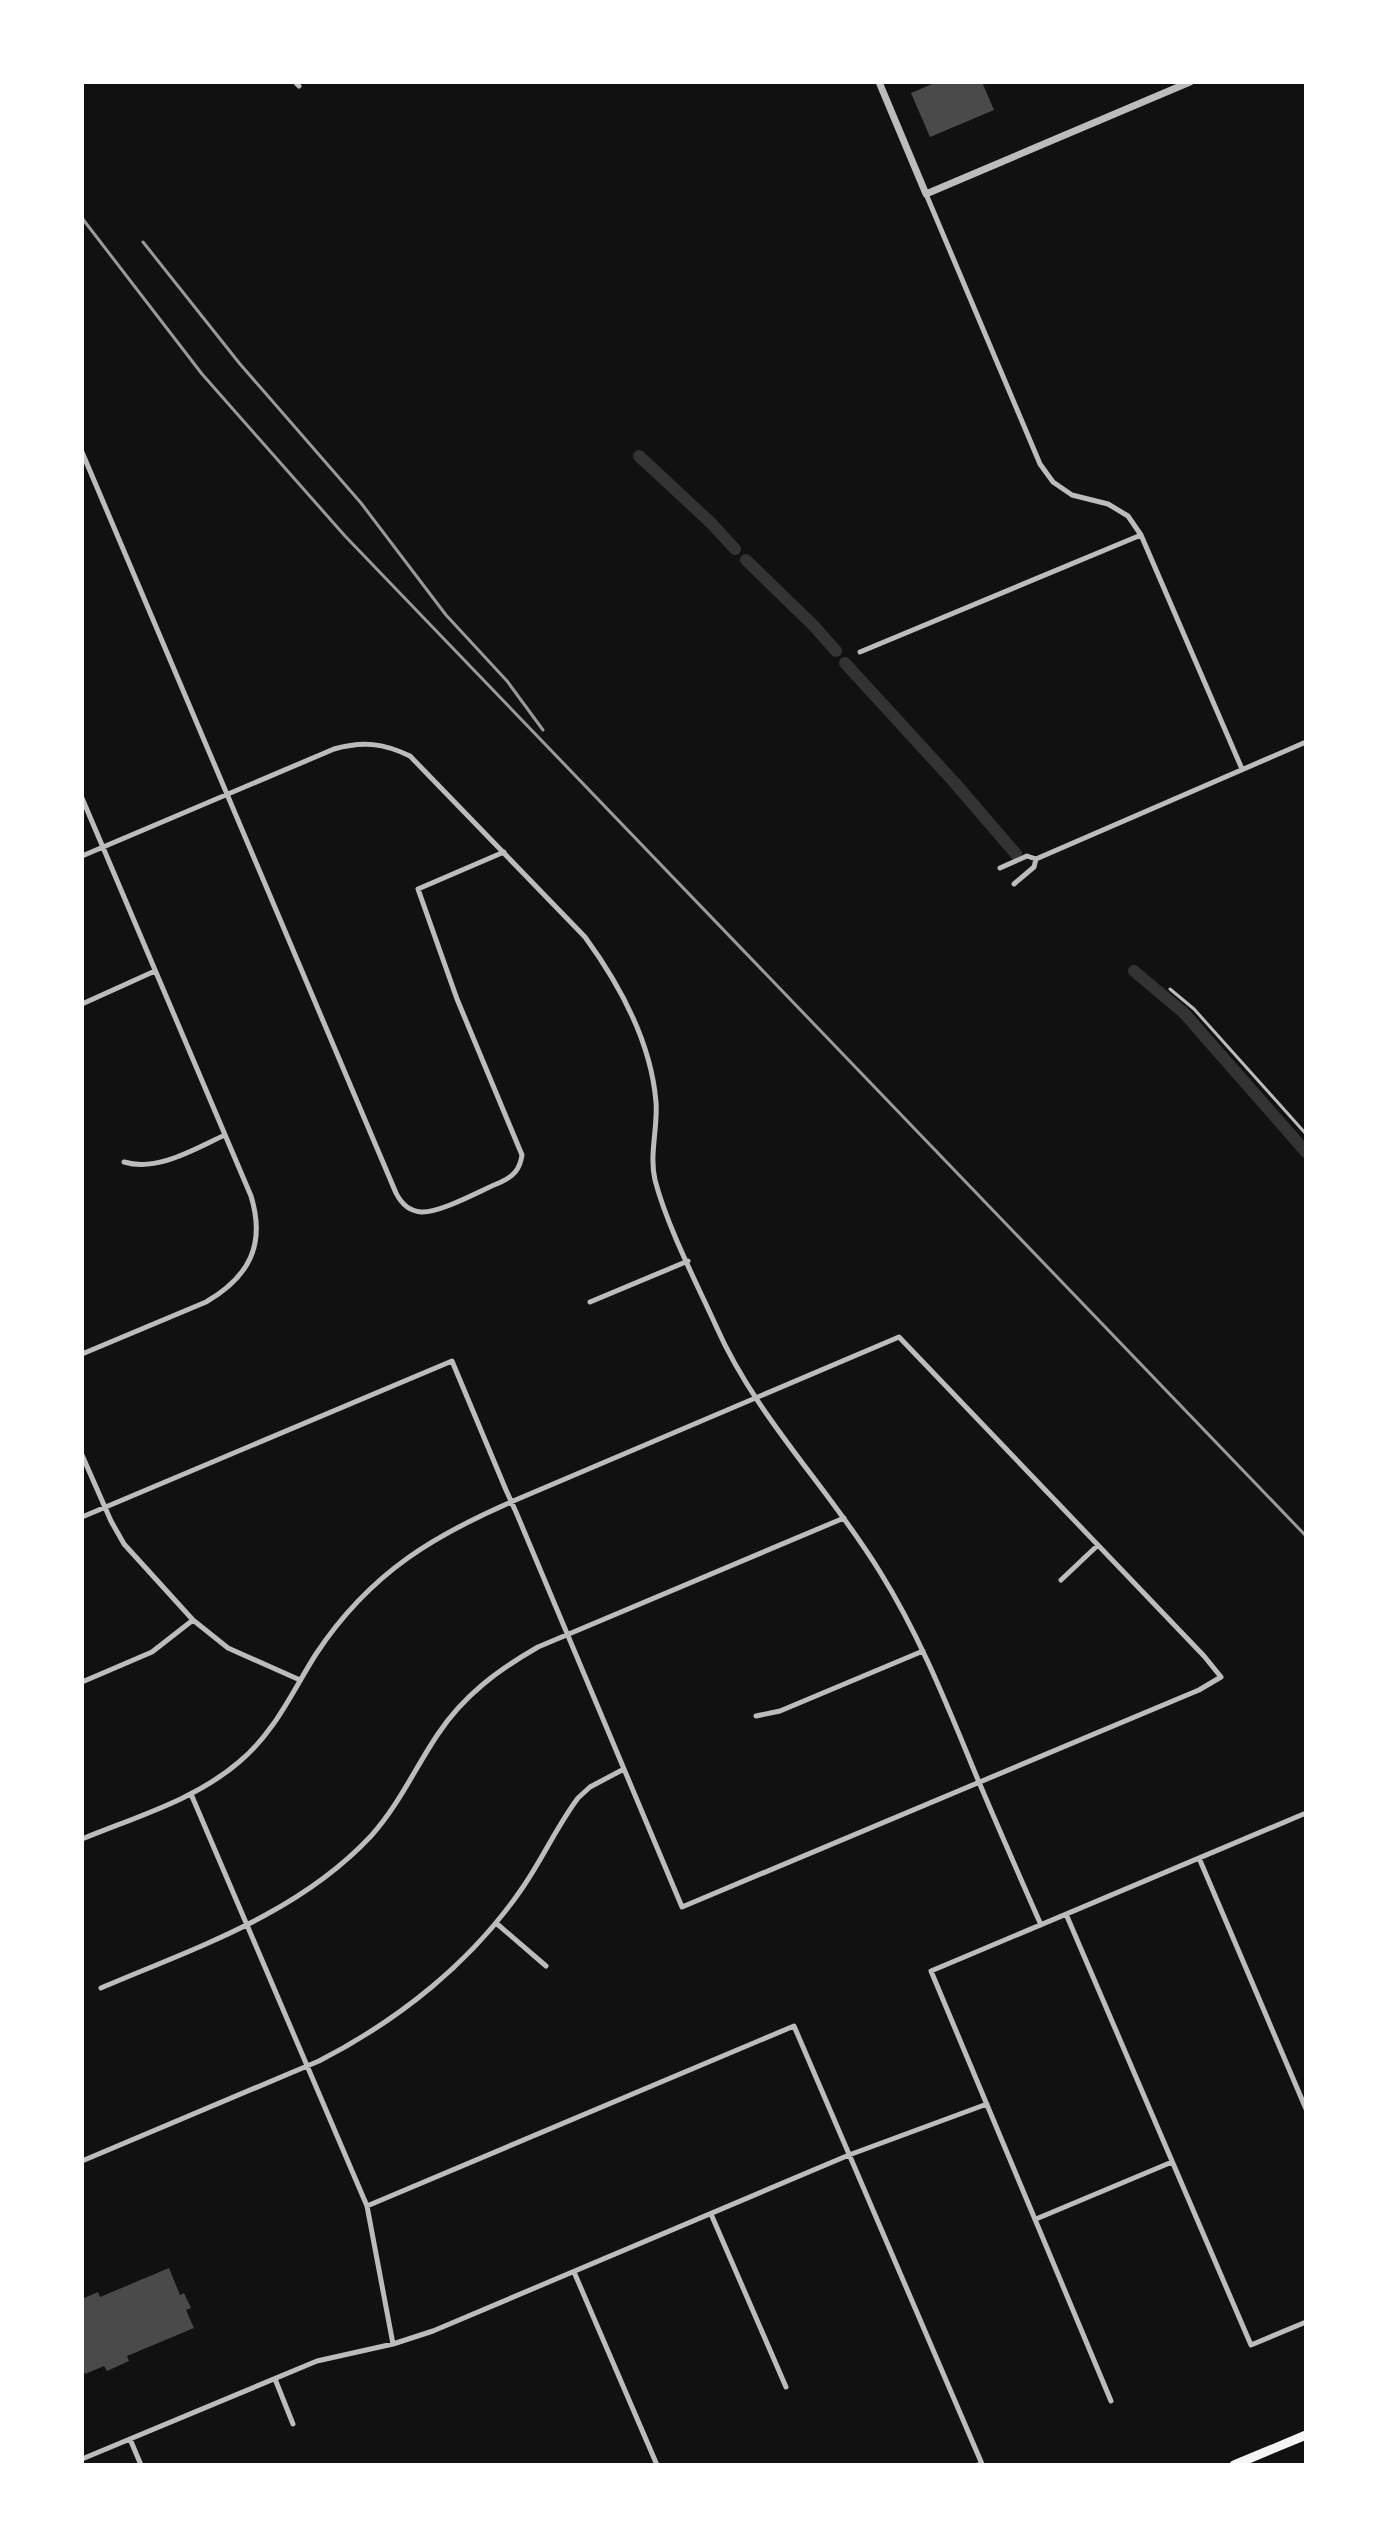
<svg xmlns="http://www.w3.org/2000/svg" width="1388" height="2547" font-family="Karla,sans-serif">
<rect width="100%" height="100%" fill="#111"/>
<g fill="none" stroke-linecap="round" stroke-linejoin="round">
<path stroke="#333" stroke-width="12" d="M639,456L711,523L735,549
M746,560L814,626L836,651
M845,663L954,782L1016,854
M1134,971L1184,1013L1306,1152"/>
</g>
<path fill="#4a4a4a" d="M937,82H982L994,110L930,137L911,93Z
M169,2268L180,2295L184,2293L191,2308L186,2310L194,2328L127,2356L129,2361L107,2371L104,2366L85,2374L82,2367V2299L98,2292L100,2297Z"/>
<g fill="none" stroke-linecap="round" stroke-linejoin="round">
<path stroke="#bcbcbc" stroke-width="3" d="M1170,989L1194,1009L1306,1134"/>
<path stroke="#bcbcbc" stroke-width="5" d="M295,82L299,86
M926,194L1040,464L1053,482L1072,495L1108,504L1128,516L1141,535L1242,769
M82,452L396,1193C401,1203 408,1211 421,1212C441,1213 481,1190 501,1182C514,1176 520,1169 522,1155L457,999L418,889L504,852
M860,652L1141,535
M82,798L251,1196C266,1245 249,1277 206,1302L82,1354
M82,856L334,749C363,741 383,743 410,756L585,937C620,985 651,1041 656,1102C658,1127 649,1155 655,1180C667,1226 696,1282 716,1326C756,1417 829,1488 880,1572C920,1636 947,1705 976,1775C997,1825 1019,1875 1041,1925
M1036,859L1306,742
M1000,868L1027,856L1036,859L1034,867L1014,884
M82,1004L155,971
M124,1162C158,1172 194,1149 225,1135
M590,1302L688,1261
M82,1455L111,1521L124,1544L193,1620L228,1648L300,1680
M82,1517L452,1361L506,1490L516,1512L682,1907L1199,1690L1221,1677L1204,1656L899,1337L525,1496C437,1533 371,1571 316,1654C292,1692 275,1732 239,1762C195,1800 135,1817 82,1839
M1061,1580L1098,1545
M82,1682L152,1652L193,1620
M756,1716L780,1711L923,1651
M191,1794L367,2206L393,2344
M1199,1858L1306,2109
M1066,1914L1251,2345L1306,2322
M496,1923L546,1966
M101,1988C197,1947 298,1914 371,1836C399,1805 415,1768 438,1734C464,1695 498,1670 538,1647L844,1518
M82,2161L319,2061C399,2020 472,1962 523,1887C543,1858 557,1826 578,1798L590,1787L624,1769
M367,2206L794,2026L982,2464L978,2465
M711,2214L786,2387
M1036,2219L1172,2162
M574,2272L657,2465
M275,2379L293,2424
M1111,2401L931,1971L1306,1813
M130,2439L141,2465
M82,2459L317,2361L393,2344L433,2331L849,2155L987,2104"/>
<path stroke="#bcbcbc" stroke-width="7" d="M879,82L926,194L1190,82"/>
<path stroke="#f5f5f5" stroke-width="9" d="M1234,2465L1306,2435"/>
<path stroke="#9a9a9a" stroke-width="3" d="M82,218L202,374L345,536L1306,1536
M143,242L240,364L361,503L446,615L507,681L543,730"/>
</g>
<rect width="1388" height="2547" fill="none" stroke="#ffffff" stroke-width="168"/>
</svg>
